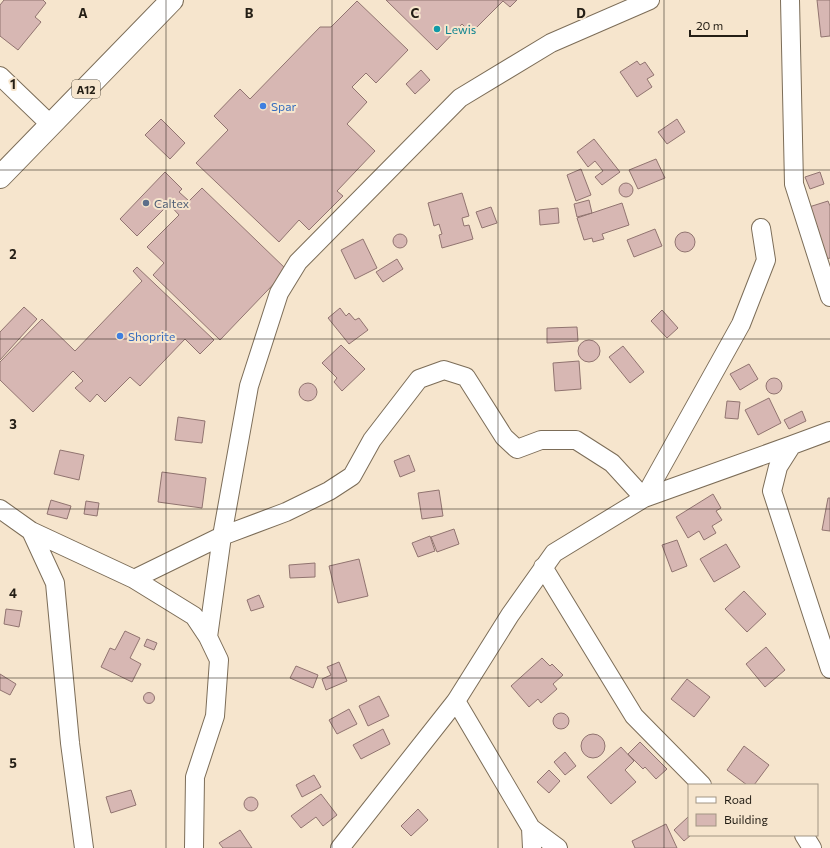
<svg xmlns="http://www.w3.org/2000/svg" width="830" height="848" font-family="Commissioner,sans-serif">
<rect width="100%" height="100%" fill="#f6e5cd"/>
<path fill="#d7b7b3" stroke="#917470" d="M4,0H43L46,3L35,17L41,22L18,50L0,36V5Z
M386,0H517L510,7L503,1L471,33L462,24L437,50Z
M817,0H830V36L821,37Z
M357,1L408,50L376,83L366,73L352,87L367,102L347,124L375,151L337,191L343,196L309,230L299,220L279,242L196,163L228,130L214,116L240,89L250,99L320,27H331Z
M637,61L640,65L645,62L654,75L647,79L652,87L637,97L620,72Z
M421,70L430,80L415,94L406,84Z
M161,119L185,143L170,159L145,135Z
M677,119L685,132L667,144L658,132Z
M594,139L620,172L602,185L595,177L603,171L595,161L588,167L577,152Z
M656,159L665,178L638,189L629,170Z
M581,169L591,195L576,201L567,175Z
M165,172L182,189L179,192L189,201L202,188L287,270L220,340L153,275L164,263L147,247L179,215L169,204L137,236L120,219Z
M820,172L824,184L810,189L805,177Z
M619 190a7 7 0 1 1 14 0a7 7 0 1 1-14 0Z
M462,193L469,216L462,218L464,226L469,225L473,239L442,248L439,235L442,234L439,224L434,226L428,203Z
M589,200L592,213L577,217L574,204Z
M828,201L830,206V258L826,259L809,207Z
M622,203L629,225L602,234L604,239L593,242L592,238L584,240L577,218Z
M491,207L497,223L482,228L476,212Z
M558,208L559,223L540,225L539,210Z
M655,229L662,246L634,257L627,240Z
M675 242a10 10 0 1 1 20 0a10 10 0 1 1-20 0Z
M393 241a7 7 0 1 1 14 0a7 7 0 1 1-14 0Z
M363,239L377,268L355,279L341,250Z
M397,259L403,269L383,282L376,272Z
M137,267L214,340L200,354L185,339L140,386L130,377L105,402L97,394L90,402L75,388L83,381L73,371L33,412L0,380V362L42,319L75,351L142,281L133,271Z
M24,307L37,319L0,360V332Z
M340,308L346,316L349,313L355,320L359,318L368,330L349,344L328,318Z
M662,310L678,328L667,338L651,321Z
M577,327L578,341L547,343V328Z
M578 351a11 11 0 1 1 22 0a11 11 0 1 1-22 0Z
M341,345L365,369L342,391L334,382L337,378L322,363Z
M623,346L644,372L630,383L609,357Z
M579,361L581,389L555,391L553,363Z
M749,364L758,379L740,390L730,374Z
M766 386a8 8 0 1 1 16 0a8 8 0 1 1-16 0Z
M299 392a9 9 0 1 1 18 0a9 9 0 1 1-18 0Z
M769,398L781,423L758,435L745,410Z
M727,401L740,402L738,419L725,418Z
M802,411L806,421L789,429L784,420Z
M178,417L205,421L202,443L175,440Z
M60,450L84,455L79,480L54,474Z
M409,455L415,471L400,477L394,461Z
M162,472L206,478L202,508L158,502Z
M439,490L443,516L422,519L418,493Z
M713,494L721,508L716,511L722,520L712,526L716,533L704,540L699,531L688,538L676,517Z
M828,498H830V531L822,530Z
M51,500L71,506L67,519L47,514Z
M86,501L99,503L97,516L84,514Z
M454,529L459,544L437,552L431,537Z
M430,536L435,551L418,557L412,543Z
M677,540L687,566L672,572L662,545Z
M726,544L740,567L714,582L700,559Z
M359,559L368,596L338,603L329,566Z
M315,563V577L290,578L289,565Z
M744,591L766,614L747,632L725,609Z
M259,595L264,607L251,611L247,600Z
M6,609L22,611L19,627L4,624Z
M125,631L140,638L130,658L141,664L132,682L101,667L110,648L115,650Z
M147,639L157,643L154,650L144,646Z
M766,647L785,670L765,687L746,664Z
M542,658L550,666L552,664L563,675L553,684L557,689L541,703L538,699L529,707L511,686Z
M339,662L347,681L326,690L322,679L331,675L327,667Z
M296,666L318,675L313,688L290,678Z
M0,674L16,684L10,695L0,690Z
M687,679L710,697L694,717L671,699Z
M143.5 698a5.5 5.5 0 1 1 11 0a5.5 5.5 0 1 1-11 0Z
M379,696L389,716L368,726L359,706Z
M349,709L357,724L337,734L329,720Z
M553 721a8 8 0 1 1 16 0a8 8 0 1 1-16 0Z
M383,729L390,744L361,759L353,745Z
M581 746a12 12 0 1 1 24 0a12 12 0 1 1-24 0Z
M640,742L667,769L656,779L645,767L643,769L628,754Z
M744,746L769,765L754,785H747L727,770Z
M621,747L634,761L625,770L636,782L611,804L587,777Z
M565,752L576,766L565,775L554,762Z
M549,770L560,781L549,793L537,782Z
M314,775L321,787L302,797L296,785Z
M131,790L136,805L111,813L106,797Z
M321,794L337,815L323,826L316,817L301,828L291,816Z
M244 804a7 7 0 1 1 14 0a7 7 0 1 1-14 0Z
M418,809L428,820L411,836L401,826Z
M688,817L689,819V835H691L684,841L674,830Z
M666,824L677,848H635L632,841Z
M240,830L252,848H223L219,843Z"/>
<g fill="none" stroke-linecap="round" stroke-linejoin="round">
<defs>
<path id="minor" d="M790,0L794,184L830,297
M0,76L51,125
M830,431L792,445L778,467L772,491L830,669
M0,509L31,531L134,579L194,616L208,637L219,660L215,716L195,777L194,848
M31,531L55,583L70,743L84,848
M543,567L634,716L702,785
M134,579L222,536L286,512L329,491L352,476L372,440L419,379L444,370L466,377L504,437L517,449L541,440H576L612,463L644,498L741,324L766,260L761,228
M208,637L222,536L249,386L279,293L298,262L460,98L551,43L650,0
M456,701L531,828L558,848
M531,828L532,848
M804,835L812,848
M340,848L456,701L510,615L554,553L644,498L792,445"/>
<path id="primary" d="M0,177L172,0"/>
</defs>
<use href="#minor" stroke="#7c6d58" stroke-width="20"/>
<use href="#primary" stroke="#7c6d58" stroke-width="24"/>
<use href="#minor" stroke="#fff" stroke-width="18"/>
<use href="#primary" stroke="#fff" stroke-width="22"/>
</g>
<path fill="none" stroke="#241e15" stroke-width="1" stroke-opacity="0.55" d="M166,0V848M332,0V848M498,0V848M664,0V848M0,170H830M0,339H830M0,509H830M0,678H830"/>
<circle fill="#0f9aa8" stroke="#f6e5cd" stroke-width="1.5" cx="437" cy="29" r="4"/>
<g fill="#3f7fe0" stroke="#f6e5cd" stroke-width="1.5">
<circle cx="263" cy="106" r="4"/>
<circle cx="120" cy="336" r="4"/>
</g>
<circle fill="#5c6f8a" stroke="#f6e5cd" stroke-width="1.5" cx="146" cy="203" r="4"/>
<g text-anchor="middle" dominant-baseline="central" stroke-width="4" stroke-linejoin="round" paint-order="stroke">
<rect fill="#f6e5cd" stroke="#635a4c" stroke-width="1" x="72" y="80" width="28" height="18" rx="3"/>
<g font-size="11" font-weight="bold" fill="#241e15">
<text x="86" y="89">A12</text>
</g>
<g font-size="12" fill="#0d838f" stroke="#f6e5cd" text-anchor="start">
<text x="445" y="29">Lewis</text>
</g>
<g font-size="12" fill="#366cbe" stroke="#f6e5cd" text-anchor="start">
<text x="271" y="106">Spar</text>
<text x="128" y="336">Shoprite</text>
</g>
<g font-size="12" fill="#4e5e75" stroke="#f6e5cd" text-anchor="start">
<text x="154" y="203">Caltex</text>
</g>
</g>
<g font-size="13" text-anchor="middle" font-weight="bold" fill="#241e15" stroke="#f6e5cd" stroke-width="4" stroke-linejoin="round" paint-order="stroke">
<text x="83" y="18">A</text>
<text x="249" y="18">B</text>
<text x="415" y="18">C</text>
<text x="581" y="18">D</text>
<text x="13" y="89">1</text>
<text x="13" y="259">2</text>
<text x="13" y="429">3</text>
<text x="13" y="598">4</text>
<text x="13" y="768">5</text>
</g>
<rect x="688" y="784" width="130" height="52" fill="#f6e5cd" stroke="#a29583"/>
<rect x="696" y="797" width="20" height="6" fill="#ffffff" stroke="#a29583"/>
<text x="724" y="804" font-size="12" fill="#241e15">Road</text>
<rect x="696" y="814" width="20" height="12" fill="#d7b7b3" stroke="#a29583"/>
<text x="724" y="824" font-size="12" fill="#241e15">Building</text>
<path d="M690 30v6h57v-6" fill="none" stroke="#241e15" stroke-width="2"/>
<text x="696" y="30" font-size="12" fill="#241e15" stroke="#f6e5cd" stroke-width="3" paint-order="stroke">20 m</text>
</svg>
